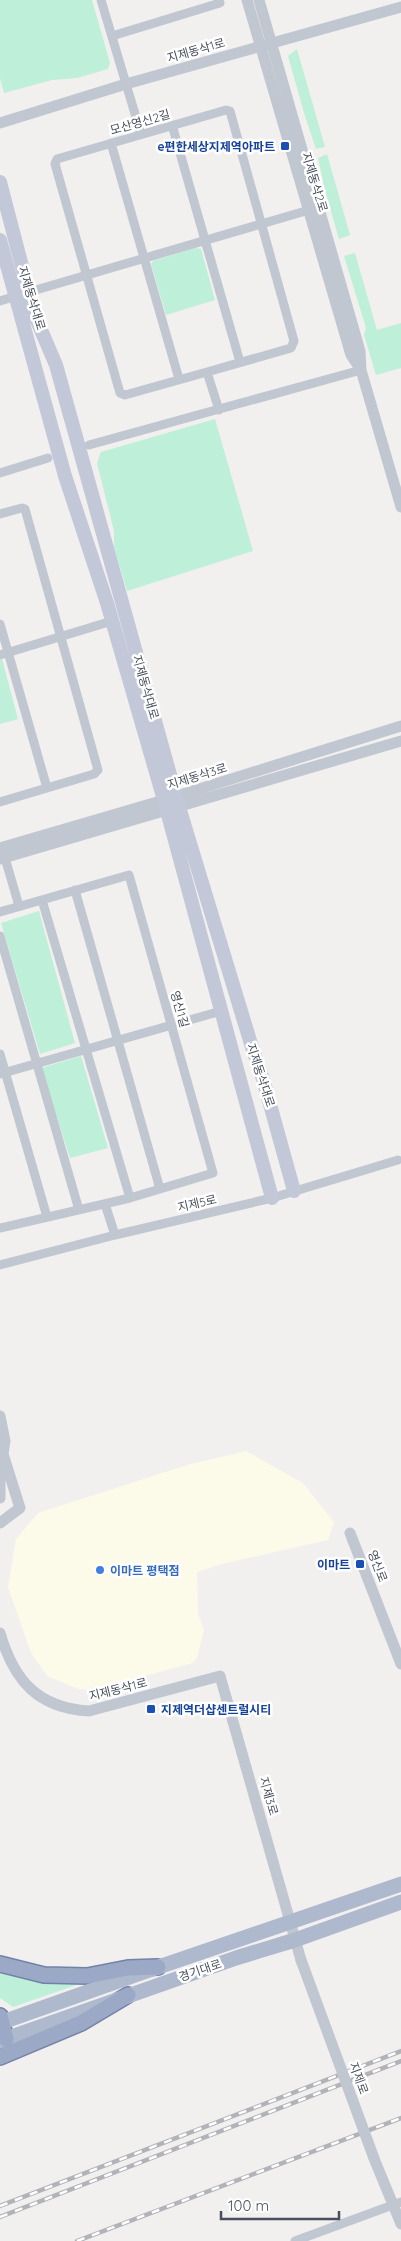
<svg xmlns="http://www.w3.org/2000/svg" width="401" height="2241" font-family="Quicksand,'Noto Sans KR',sans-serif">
<rect width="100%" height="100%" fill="#f2efef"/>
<path fill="#fcfae9" d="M246,1451L303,1483L334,1522L328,1540L226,1563L197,1572L198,1614L204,1630L197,1658L193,1663L92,1690L78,1689L47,1676L31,1653L8,1587L16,1539L38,1513L187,1465Z"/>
<path fill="#beefd9" d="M0,0H92L110,63L108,69L77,78L52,80L4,93L0,78Z
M297,49L325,147L316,149L305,116L288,56Z
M327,154L350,235L339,239L325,190L318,158Z
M195,248L201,249L215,300L166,315L151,264L153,261Z
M355,253L377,330L401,323V368L376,375L364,335L366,328L344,256Z
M215,419L253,551L127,591L114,547V531L97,463L101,452Z
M2,659L18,719L0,724V660Z
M39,911L75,1043L40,1054L1,923Z
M81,1056L108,1148L70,1158L41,1068Z
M0,1969L78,1981L79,1984L13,2007L0,1998Z"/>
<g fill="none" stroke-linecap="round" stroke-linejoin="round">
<defs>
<path id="trunk" d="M0,1964L44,1975L87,1976L128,1968L158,1967
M0,2016L6,2039
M0,2057L81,2023L128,1995"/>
</defs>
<use href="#trunk" stroke="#7283a9" stroke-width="18"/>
<path stroke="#c0c7d1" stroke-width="9" d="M101,0L141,134
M112,36L220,3L219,0
M172,125L240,362
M111,143L179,379
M29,292L309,210
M0,301L16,296
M207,372L125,395L120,393L55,164L57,159L226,110L230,111L294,341L291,348L207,372L219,410
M89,445L361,370
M0,473L48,458
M0,514L22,508L25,509L98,770L94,774L0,802
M0,624L47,788
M0,655L112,621
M5,858L19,906
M75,890L160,1189
M42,900L130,1198
M0,912L129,875L213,1173L130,1198L0,1228
M0,936L79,1210
M0,1054L47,1217
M0,1074L221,1011
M105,1204L115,1235
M0,1265L115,1235L272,1198L398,1160
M295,2241L401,2202"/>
<path stroke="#c0c7d1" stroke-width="11" d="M247,0L351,355L361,370L360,351L259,0
M0,123L126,84L401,7
M361,370L401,507
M0,848L164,800L401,726
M0,859L401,741
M0,1416L5,1441L3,1454L20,1508L0,1523
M0,1465V1498
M350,1533L401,1664
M0,1633C14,1681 38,1708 89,1711L220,1676L301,1960"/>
<path stroke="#c2c8d8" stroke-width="14" d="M0,182L35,316L56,365L179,807L251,1044L263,1079L294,1191
M0,240L65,476L107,603L164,800L272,1198"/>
<path stroke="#afb9ce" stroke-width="15" d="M0,2023L141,1973L401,1884
M0,2041L236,1958L295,1940L401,1902"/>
<use href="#trunk" stroke="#9ba8c6" stroke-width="15"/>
<defs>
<path id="rail" d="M0,2206L401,2051
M0,2217L401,2061
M77,2241L401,2118"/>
</defs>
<use href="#rail" stroke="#b1b3b9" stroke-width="4.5"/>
<use href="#rail" stroke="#fff" stroke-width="2.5" stroke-dasharray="8" stroke-linecap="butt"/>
<path stroke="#c0c7d1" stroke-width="11" d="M301,1960L375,2161L401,2224"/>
</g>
<g fill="#1a4fb4" stroke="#fff" stroke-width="2">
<rect x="280" y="141" width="10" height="10" rx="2.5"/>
<rect x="355" y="1559" width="10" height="10" rx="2.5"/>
<rect x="146" y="1704" width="10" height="10" rx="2.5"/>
</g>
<circle fill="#3f7fe0" stroke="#fff" stroke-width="2" cx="100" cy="1570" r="5"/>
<g text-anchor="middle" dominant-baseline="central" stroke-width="5" stroke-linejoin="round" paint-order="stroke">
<g font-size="12" fill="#474f5c" stroke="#fff">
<text transform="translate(196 50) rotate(-16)">지제동삭1로</text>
<text transform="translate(140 122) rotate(-16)">모산영신2길</text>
<text transform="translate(315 182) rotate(73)">지제동삭2로</text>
<text transform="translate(32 298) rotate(73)">지제동삭대로</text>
<text transform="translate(146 687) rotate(74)">지제동삭대로</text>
<text transform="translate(197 776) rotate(-17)">지제동삭3로</text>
<text transform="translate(180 1009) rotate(74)">영신1길</text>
<text transform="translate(261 1075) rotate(72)">지제동삭대로</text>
<text transform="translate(197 1203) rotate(-13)">지제5로</text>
<text transform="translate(378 1566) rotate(69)">영신로</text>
<text transform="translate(118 1689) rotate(-14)">지제동삭1로</text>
<text transform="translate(269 1796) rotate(74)">지제3로</text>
<text transform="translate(200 1970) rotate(-19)">경기대로</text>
<text transform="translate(359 2078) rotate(70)">지제로</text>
</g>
<g font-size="12" font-weight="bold" fill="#164399" stroke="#fff" text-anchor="end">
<text x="275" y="146">e편한세상지제역아파트</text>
<text x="350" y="1564">이마트</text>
<text x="161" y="1709" text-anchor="start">지제역더샵센트럴시티</text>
</g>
<g font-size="12" font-weight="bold" fill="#366cbe" stroke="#fff" text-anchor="start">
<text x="110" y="1570">이마트 평택점</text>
</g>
</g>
<path d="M221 2211v8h118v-8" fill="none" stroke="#474f5c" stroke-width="2.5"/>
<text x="228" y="2211" font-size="15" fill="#474f5c" stroke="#ffffff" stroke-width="4" paint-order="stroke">100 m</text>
</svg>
